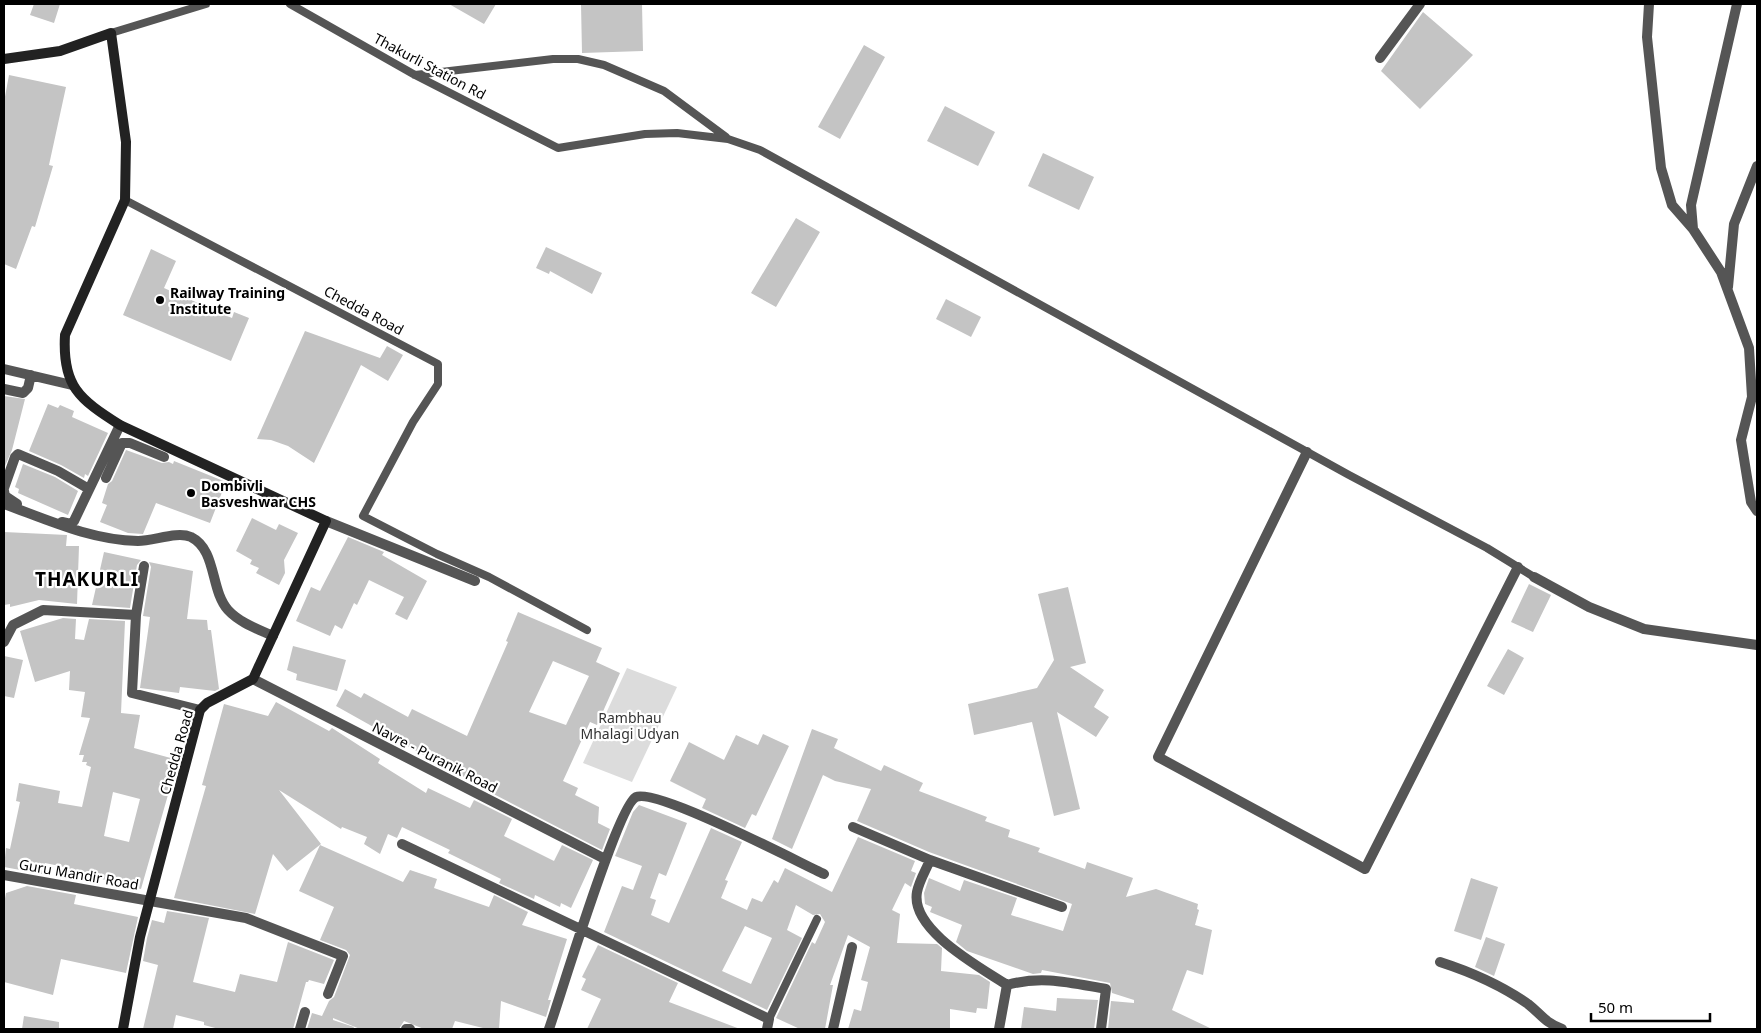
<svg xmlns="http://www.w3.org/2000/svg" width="1761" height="1033" font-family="'Noto Sans',sans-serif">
<rect width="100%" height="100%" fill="#fff"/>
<path fill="#dcdcdc" d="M627,668L677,687L632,782L583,763Z"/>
<path fill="#c4c4c4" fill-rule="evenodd" d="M34,4H60L54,23L30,15Z
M449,4H496L484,24Z
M581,4H642L643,51L582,53Z
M1423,12L1473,55L1420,109L1381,71Z
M864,45L885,57L840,139L818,127Z
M9,75L66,87L49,165L53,166L35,227L32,226L16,269L4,264V102Z
M945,106L995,132L978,166L927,141Z
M1043,153L1094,177L1079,210L1028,186Z
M796,218L820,232L776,307L751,293Z
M546,247L602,273L592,294L550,271L549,274L536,268Z
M151,249L176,261L164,288L232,318L234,312L249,318L231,361L123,315Z
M946,299L981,317L971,337L936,319Z
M305,331L380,358L387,346L403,355L388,381L361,365L314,463L288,446L271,440L257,439Z
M4,396L25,399L12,450L5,466Z
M48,404L58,408L60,405L74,411L72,417L108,433L88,476L85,474L84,478L61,465L29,451Z
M126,450L162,463L169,462L173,464L174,461L226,482L210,523L156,503L143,534L128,533L100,522L107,505L102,503L108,484L112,481Z
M23,464L55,477L78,491L68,515L18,493L19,489L15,487Z
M252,518L276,530L279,524L298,533L284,560L285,573L279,585L256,573L259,568L250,564L252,560L236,551Z
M4,532L67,535L66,546H79L77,604L39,600L10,607V604L4,605Z
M348,537L384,552L382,555L427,581L407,620L395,614L404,597L369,580L357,605L354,603L342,629L335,625L330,636L296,621L311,587L320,591Z
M104,552L141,560L137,565L130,608L92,605Z
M149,562L193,571L187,619L207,620L208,630H211L219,689L215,691L180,687L179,693L140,688L150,617L143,616L151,567Z
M1529,584L1551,595L1533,632L1511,622Z
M1068,587L1086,663L1070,667L1104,690L1094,707L1109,717L1096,737L1057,712L1080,809L1054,816L1032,722L974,735L968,704L1037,688L1054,660L1038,594Z
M518,612L602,648L596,662L620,673L597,725L590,722L563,781L578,788L575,795L599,807L598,823L610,829L602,850L480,787L481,785L427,759V757L336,706L345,689L361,698L364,693L408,717L412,709L467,736L508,642L506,641ZM553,661L589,676L566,725L529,712Z
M63,618L76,619L75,639L84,640L89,619L125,621L121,713L140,715L134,748L178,760L141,889L90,876L88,881L68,879L69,868L45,863L42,874L4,867L6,848L10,849L20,802L16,801L19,783L60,791L58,803L82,807L91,767L86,765L87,762H82L84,755H79L90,718L81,717L85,692L69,690L70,671L35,682L20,631ZM113,792L140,799L129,842L104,836Z
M293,646L346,660L337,691L296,680L297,674L287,670Z
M1508,649L1524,658L1504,695L1487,686Z
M4,656L23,660L14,698L4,696Z
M276,702L329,731L332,728L380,759L378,763L426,793L428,788L470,808L474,800L512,819L504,836L554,861L562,845L593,860L571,908L561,903L560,907L535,895L534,899L499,883L501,879L448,853L450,850L402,827L397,838L388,834L380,854L364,844L367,837L342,827L341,829L279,790L321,844L287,871L273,854L255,914L174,898L206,786L202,785L224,704L268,716Z
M812,729L838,739L834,748L881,771L884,765L923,783L919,791L987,817L985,821L1010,830L1008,837L1040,848L1038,852L1085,869L1087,862L1133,878L1126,897L1156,889L1198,904L1197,909L1199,910L1195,925L1212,930L1203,975L1187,970L1172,1010L1212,1029H1108L1111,1001L1134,1003V1000L1112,993L1110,983L1042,970L1041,973L1033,974L967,951L956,942L962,925L930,912L932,907L925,904L924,893L929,878L960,891L964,880L1017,898L1011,915L1063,931L1072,904L929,852L857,821L871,789L835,781L823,775L792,849L772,839Z
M763,734L789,746L756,816L752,814L745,828L702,808L706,799L670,781L689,742L724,760L736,735L758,745Z
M639,805L687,823L666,876L659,873L650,898L656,900L651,915L669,923L711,828L742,842L725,880L728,881L721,898L747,910L752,898L762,902L774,880L778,883L785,868L832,892L858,837L915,861L911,871L916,873L911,887L905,883L892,910L900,914L897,943L937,944L942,948L941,971L979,975L990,982L987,1009L977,1008L976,1013L950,1009V1029H848L854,1009L861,1011L868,982L861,980L870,947L848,935L830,985H833L825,1029H800L776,1018L812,942L815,944L825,922L820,914L813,915L796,905L787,930L802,938L767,1010L604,932L622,886L633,890L642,866L615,856L633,812ZM745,926L772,938L751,984L722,971Z
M320,845L403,882L410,870L437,879L434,888L489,907L494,895L528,912L522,925L567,939L548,1000H551L546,1017L501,1001L499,1029H487L455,1021L452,1029H424L404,1021L399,1029H360L333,1018V1020L354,1027L353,1029H307L312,1013L322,1016L329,1001L334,997L350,955L346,950L320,940L334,907L299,891Z
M1471,878L1498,887L1481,940L1454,931Z
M27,886L76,895L74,904L138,917L126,973L61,959L53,995L4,982V904L6,893Z
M167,911L209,918L193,982L235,992L240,974L277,982L288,942L334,960L324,984L309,980L308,982H306L293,1029H219L204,1025V1022L176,1015L173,1029H143L158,965L143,961L147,938L152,920L164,923Z
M1486,937L1505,944L1494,976L1475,967Z
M598,945L678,983L669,1002L740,1029H587L601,999L581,990L586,979L582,977Z
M1057,998L1098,1000L1094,1029H1021L1024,1007L1056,1011Z
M24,1016L59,1022V1029H22Z"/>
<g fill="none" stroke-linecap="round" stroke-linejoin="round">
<path stroke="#555" stroke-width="8" d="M290,4L415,75L558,148L645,134L677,133L728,139L760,150L1349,475L1487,548L1534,577
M111,33L206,4
M415,75L553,59H578L604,65L664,91L726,137
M125,200L438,364V384L413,422L363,516L437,554L489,577L587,630
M769,1019L817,919"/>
<path stroke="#555" stroke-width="10" d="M1649,4L1647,37L1661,168L1672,205L1693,229L1721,272L1749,348L1752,397L1741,440L1751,502L1757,511
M1380,58L1420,4
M1693,229L1691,205L1737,4
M1728,287L1734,224L1757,166
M4,369L72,385
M4,389L23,393L28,388L31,375
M1307,452L1158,757L1365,869L1518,567
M106,478L122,443H130L164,457
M4,488L15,457L18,454L58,471L89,489
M4,491L5,496L17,504
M4,504C48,520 91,540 138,541C154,541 177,531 191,537C217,550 210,590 228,610C240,623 258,629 273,636
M326,521L475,581
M62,522L71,524L74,521L120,425
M1534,577L1589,607L1644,629L1757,645
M136,615L144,566
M4,642L13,625L43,610L136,615L132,693L200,710
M253,679L605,859
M853,827L930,860L1062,907
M402,844L769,1019L767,1029
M930,860C926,870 919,881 917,892C910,930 980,967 1007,985L999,1029
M4,875L246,918L343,956L328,994
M1440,962C1471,972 1501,985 1528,1004C1542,1015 1544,1022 1562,1029
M1007,985C1042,975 1071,983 1106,989L1101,1029
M300,1029L305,1012
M406,1029H410
M549,1029C560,998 618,805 636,797C657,788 796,861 824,874
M833,1029L852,947"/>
<path stroke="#222" stroke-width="10" d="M4,59L60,51L111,33L126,142L125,200L65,335C62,386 79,399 120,425L326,521L253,679L207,703L200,710L140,937L123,1029"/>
</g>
<g fill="#000" stroke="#fff" stroke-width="2">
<circle cx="160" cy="300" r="5"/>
<circle cx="191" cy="493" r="5"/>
</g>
<g text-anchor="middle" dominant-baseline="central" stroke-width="4.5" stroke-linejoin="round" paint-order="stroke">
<g font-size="14" fill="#000" stroke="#fff">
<text transform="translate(430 66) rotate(28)">Thakurli Station Rd</text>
<text transform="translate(364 310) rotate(28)">Chedda Road</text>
<text transform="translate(176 752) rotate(-74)">Chedda Road</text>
<text transform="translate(435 757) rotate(27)">Navre - Puranik Road</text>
<text transform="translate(79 874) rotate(10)">Guru Mandir Road</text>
</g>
<g font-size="14" font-weight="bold" fill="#000" stroke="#fff" text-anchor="start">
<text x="170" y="292">Railway Training<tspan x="170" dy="16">Institute</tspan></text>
<text x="201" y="485">Dombivli<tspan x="201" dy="16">Basveshwar CHS</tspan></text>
</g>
<g font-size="14" fill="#333" stroke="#fff">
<text x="630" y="717">Rambhau<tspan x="630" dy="16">Mhalagi Udyan</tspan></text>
</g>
<g font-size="19" font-weight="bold" letter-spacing="1" fill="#000" stroke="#fff">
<text x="87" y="579">THAKURLI</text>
</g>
</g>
<rect width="1761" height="1033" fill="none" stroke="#000000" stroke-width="10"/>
<path d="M1591 1013v8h119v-8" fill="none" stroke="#000000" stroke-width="2.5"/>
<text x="1598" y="1013" font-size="15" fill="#000000" stroke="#ffffff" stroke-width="4" paint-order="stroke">50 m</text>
</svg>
